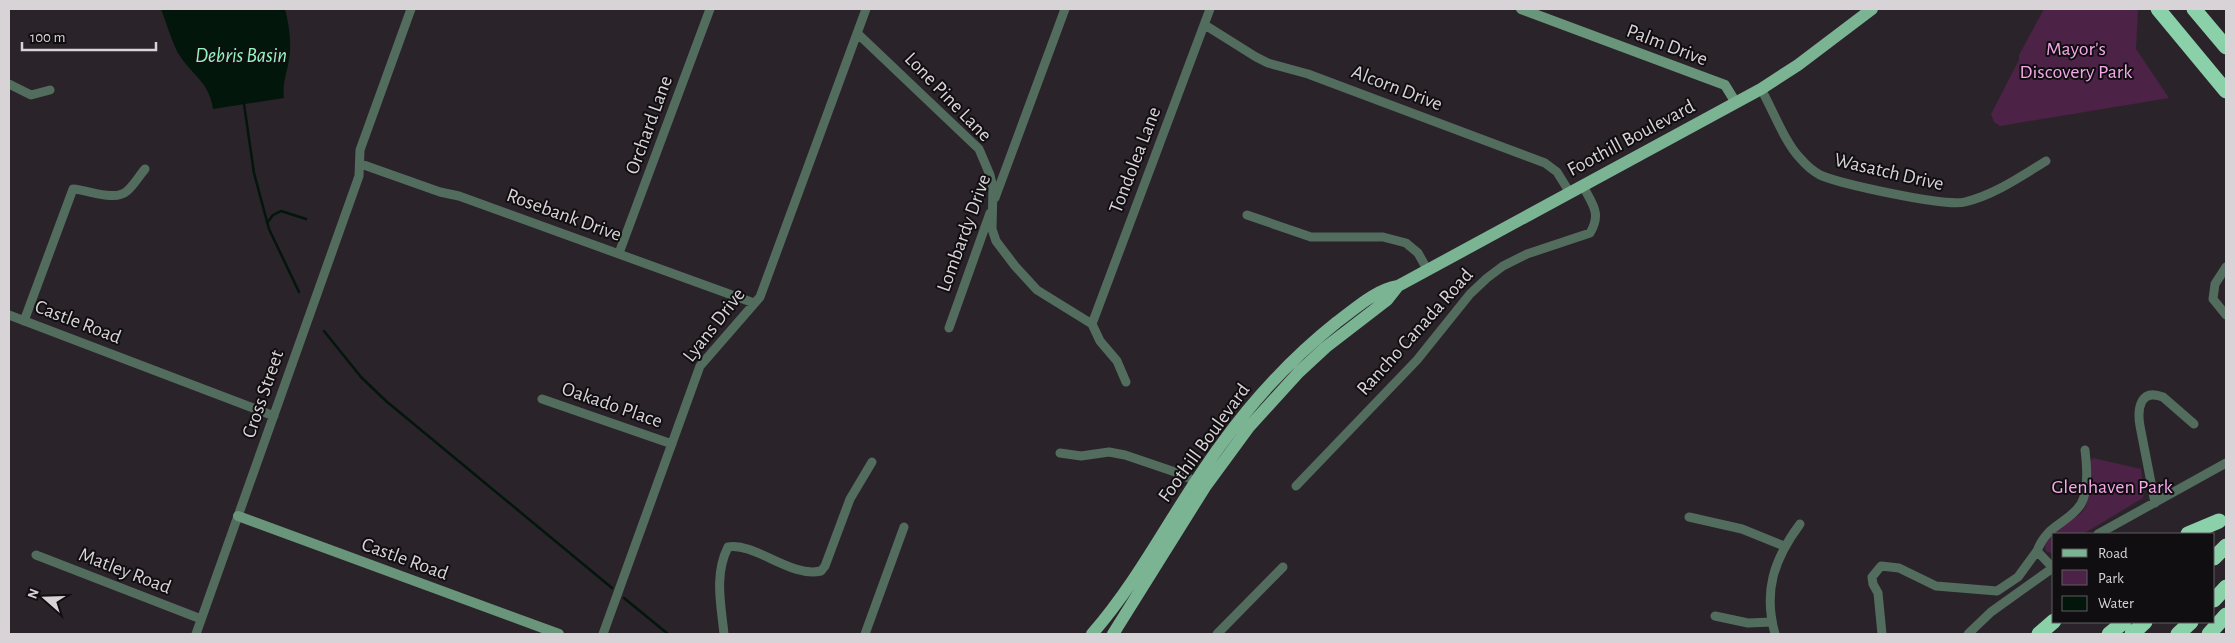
<svg xmlns="http://www.w3.org/2000/svg" width="2235" height="643" font-family="'Alegreya Sans',sans-serif">
<rect width="100%" height="100%" fill="#2b232a"/>
<path fill="#4c2247" d="M2044,9H2138L2136,49L2169,98L2000,126L1994,122L1991,114L2019,60V55Z
M2093,458L2141,469L2144,494L2143,498L2083,534H2054V554L2046,551L2045,548V544L2052,534L2080,514L2086,507L2089,463Z"/>
<path fill="#02160b" d="M161,9H285C289,25 292,43 289,59C287,73 282,84 284,98L213,109C209,81 192,76 178,53C172,42 166,22 161,9Z"/>
<g fill="none" stroke-linecap="round" stroke-linejoin="round">
<path stroke="#02160b" stroke-width="2.5" d="M244,104L254,173L269,229L299,292
M267,223L273,215L281,211L306,219
M324,331L361,377L386,401L612,588
M624,598L668,634"/>
<path stroke="#526d5d" stroke-width="9" d="M1205,25L1256,57L1268,63L1308,74L1545,163L1557,172L1570,193
M857,33L979,149L990,175L993,188L992,229L996,241L1015,266L1037,290L1092,324L1100,341L1117,361L1126,382
M9,84L31,95L50,90
M1761,89C1772,108 1785,143 1800,158C1805,164 1813,171 1820,175C1841,184 1945,207 1965,202C1994,195 2020,177 2046,161
M361,164L440,192L459,196L754,303
M995,198L1065,9
M1247,215L1311,237H1383L1406,243L1418,253L1427,269
M619,253L710,9
M2226,267L2215,284L2213,299L2226,315
M9,315L274,416
M24,321L73,189C89,190 115,202 127,191C134,185 139,176 145,169
M1092,324L1210,9
M949,328L990,213
M542,399L672,444
M1060,453L1081,456L1109,452L1125,455L1178,473L1201,484
M1296,486L1417,360L1470,294L1487,278L1503,266L1527,254L1590,233C1602,213 1592,204 1583,186
M2155,503L2140,426C2137,409 2140,388 2163,397L2194,424
M1689,517L1742,529L1784,546
M2098,534L2226,463
M36,555L201,619
M2053,568L2037,551C2047,524 2068,524 2081,504C2089,490 2087,466 2085,450
M1715,616L1748,623L1772,622
M196,634L359,176L360,150L411,9
M603,634L700,366L760,297L866,9
M724,634C721,604 714,575 728,547C755,542 790,578 821,571L825,566L850,499L872,462
M865,634L904,527
M1217,634L1283,567
M1775,634C1763,591 1774,559 1800,524
M1882,634L1878,593L1873,584L1872,577L1881,566L1899,568L1936,586L1997,591L2018,577L2037,551
M1968,634L1991,612L2054,567"/>
<path stroke="#69957b" stroke-width="10" d="M1521,9L1725,85L1736,103
M238,516L559,634"/>
<path stroke="#7ab493" stroke-width="12" d="M1092,634C1142,577 1175,507 1220,446C1253,400 1293,357 1337,322C1356,308 1375,290 1398,286L1761,89L1798,65L1872,9
M1113,634L1205,487L1249,427L1299,372L1326,347L1387,300L1398,286"/>
<path stroke="#8ad0a8" stroke-width="15" d="M2158,9L2226,91
M2194,9L2226,47
M2188,534L2219,521
M2214,558L2226,546
M2214,600L2226,587
M2039,634L2054,621
M2109,634L2124,622
M2132,634L2145,622
M2178,634L2191,622
M2209,634L2226,615"/>
</g>
<g text-anchor="middle" dominant-baseline="central" stroke-width="4" stroke-linejoin="round" paint-order="stroke">
<g font-size="20" fill="#d8d3d7" stroke="#110e11">
<text transform="translate(1667 45) rotate(21)">Palm Drive</text>
<text transform="translate(1397 88) rotate(21)">Alcorn Drive</text>
<text transform="translate(948 97) rotate(46)">Lone Pine Lane</text>
<text transform="translate(649 125) rotate(-70)">Orchard Lane</text>
<text transform="translate(1631 138) rotate(-28)">Foothill Boulevard</text>
<text transform="translate(1135 160) rotate(-69)">Tondolea Lane</text>
<text transform="translate(1889 172) rotate(13)">Wasatch Drive</text>
<text transform="translate(564 215) rotate(20)">Rosebank Drive</text>
<text transform="translate(964 233) rotate(-70)">Lombardy Drive</text>
<text transform="translate(78 322) rotate(21)">Castle Road</text>
<text transform="translate(714 325) rotate(-52)">Lyans Drive</text>
<text transform="translate(1415 332) rotate(-48)">Rancho Canada Road</text>
<text transform="translate(263 394) rotate(-71)">Cross Street</text>
<text transform="translate(612 405) rotate(19)">Oakado Place</text>
<text transform="translate(1204 443) rotate(-54)">Foothill Boulevard</text>
<text transform="translate(405 559) rotate(20)">Castle Road</text>
<text transform="translate(125 571) rotate(21)">Matley Road</text>
</g>
<g font-size="20" fill="#f4a8e9" stroke="#110e11">
<text x="2076" y="49">Mayor's<tspan x="2076" dy="23">Discovery Park</tspan></text>
<text x="2112" y="487">Glenhaven Park</text>
</g>
<g font-size="21" font-style="italic" fill="#93f6bf" stroke="#110e11">
<text x="241" y="55">Debris Basin</text>
</g>
</g>
<rect width="2235" height="643" fill="none" stroke="#d8d3d7" stroke-width="20"/>
<rect x="2052" y="533" width="162" height="90" fill="#110e11" stroke="#615d60"/>
<rect x="2062" y="549" width="25" height="8" fill="#7ab493" stroke="#615d60"/>
<text x="2098" y="558" font-size="15" fill="#d8d3d7">Road</text>
<rect x="2062" y="570" width="25" height="15" fill="#4c2247" stroke="#615d60"/>
<text x="2098" y="583" font-size="15" fill="#d8d3d7">Park</text>
<rect x="2062" y="596" width="25" height="15" fill="#02160b" stroke="#615d60"/>
<text x="2098" y="608" font-size="15" fill="#d8d3d7">Water</text>
<g transform="translate(45 598) rotate(290)" stroke="#110e11" stroke-width="4" paint-order="stroke">
<path d="M0-4L9 19L0 12L-9 19Z" fill="#d8d3d7"/>
<text y="-8" font-size="14" font-weight="bold" text-anchor="middle" fill="#d8d3d7">N</text>
</g>
<path d="M22 42v8h134v-8" fill="none" stroke="#d8d3d7" stroke-width="2.5"/>
<text x="30" y="42" font-size="15" fill="#d8d3d7" stroke="#110e11" stroke-width="4" paint-order="stroke">100 m</text>
</svg>
